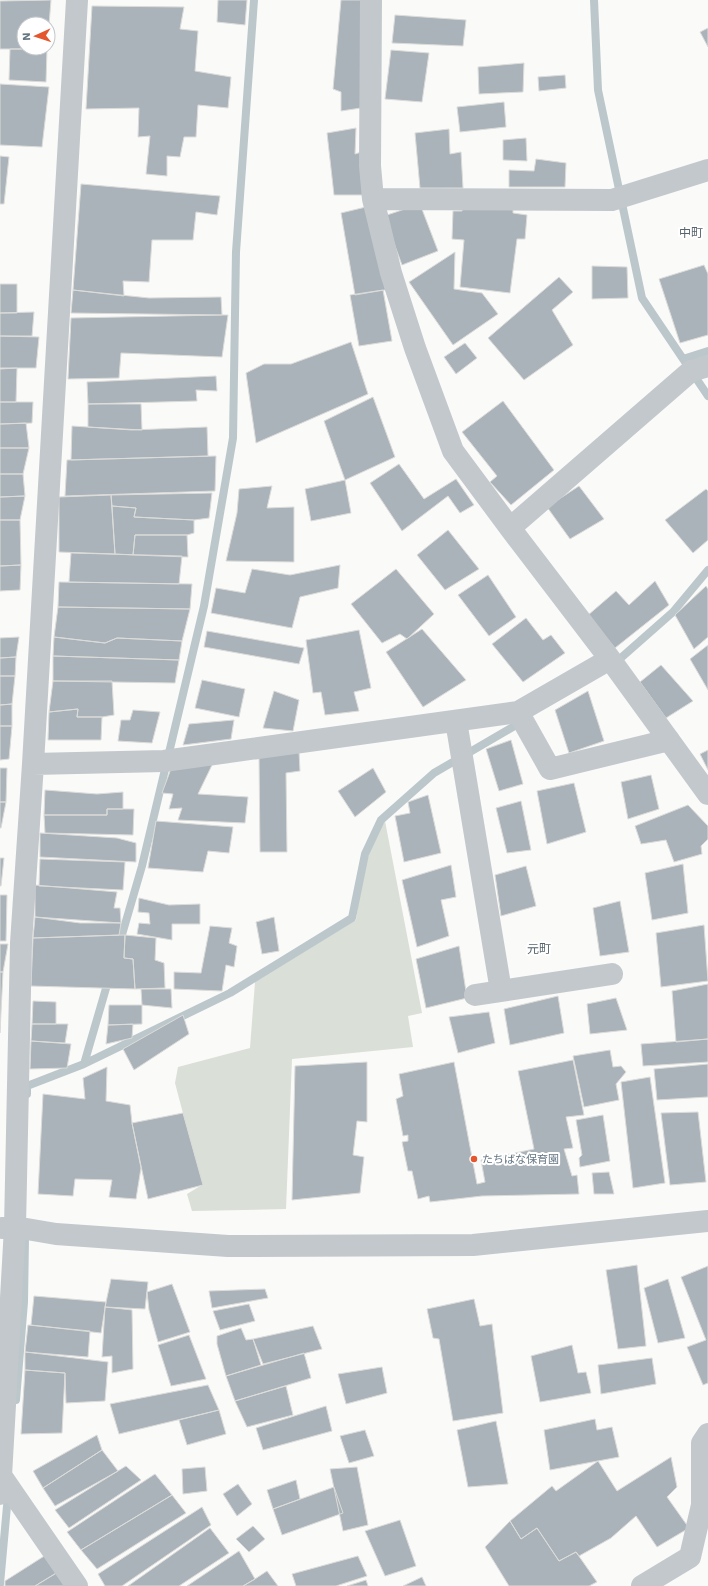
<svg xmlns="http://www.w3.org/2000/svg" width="708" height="1586" font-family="'Work Sans','Noto Sans JP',sans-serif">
<rect width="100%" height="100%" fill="#fafaf8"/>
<path fill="#dadfd7" d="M385,821L422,1013L408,1016L413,1047L292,1059L286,1209L192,1211L187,1194L202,1185L175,1083L178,1067L250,1048L255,982L356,920C362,882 364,854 385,821Z"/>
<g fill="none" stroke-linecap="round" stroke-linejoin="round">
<path stroke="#bbc7cb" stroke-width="8" d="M594,0L598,90L642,298L708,396
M683,359L708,351
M614,664L673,612L708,570
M119,945L142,866L204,606L233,438L236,252L254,0
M84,1064L230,993L352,918L365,854L381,820L434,773L523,721
M27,1094V1086L84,1064L109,978
M16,1400L24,1302L25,1238
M0,1584L8,1495"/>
</g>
<path fill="#aab3b9" stroke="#dcdcda" d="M51,0L48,38V24H24V48L47,49H0V1Z
M218,0H247L245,25L217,22Z
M341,0H365L361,108L341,111V92L333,89Z
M92,6L184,7L180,29L198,31L195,71L231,77L228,108L198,105L196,137H184L180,157L167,156V176L146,174L150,136L138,137L139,108L86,109Z
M395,15L466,20L463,46L392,43Z
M708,28V47L700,32Z
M10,49H47L46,82L9,80Z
M391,50L429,53L422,102L385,99Z
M524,63L523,92L479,94L478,67Z
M565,75L566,88L539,91L538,77Z
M0,84L49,87L42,147L0,145Z
M504,102L506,127L460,132L457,107Z
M356,128L355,154L365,151L367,195H334L327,133Z
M449,129L450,154L461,152L463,188H420L415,133Z
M526,138L527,161L503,160V140Z
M0,156L9,157L4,204H0Z
M536,159L566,163L565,187H509V170L534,171Z
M81,184L220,196L217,215L196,212L193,240H152L149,282L123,281L124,296L73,290Z
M420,204L438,251L402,265L384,216Z
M463,205L513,207V213L527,215L525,239H517L510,293L460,287L464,240L452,239L453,211H462Z
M370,206L390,289L355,295L341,213Z
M455,252L454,289L482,293L498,314L453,345L409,282Z
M704,265L708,274V335L680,343L659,279Z
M592,266L627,267L628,298L592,299Z
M559,277L573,292L552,310L573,345L524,380L488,338Z
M0,284H17V313H0Z
M73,290L149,298L221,297L222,315L71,313Z
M383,290L392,341L359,346L350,295Z
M34,312L32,336H0V313Z
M222,315H228L222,357L121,353L119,378L68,379L71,318Z
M0,336L39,337L36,368H0Z
M351,342L368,394L256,443L246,373L264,364H291Z
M465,343L477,358L456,374L444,357Z
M17,368L16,402H0V369Z
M216,376L217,391L196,390L197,401L88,404L87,382Z
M373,397L395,457L345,480L324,421Z
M503,401L554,470L511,505L490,482L497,476L462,432Z
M0,402H33L32,423L0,424Z
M88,404H141L142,430L88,427Z
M26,423L29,448H0V424Z
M72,426L132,430L207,427L208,456L71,460Z
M0,448H29L23,474H0Z
M216,456L215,491L65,496L67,460Z
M399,464L424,499L456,479L474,505L460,513L448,496L402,531L370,483Z
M0,474H23L25,496L0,497Z
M345,480L351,513L311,521L305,489Z
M272,486L267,508L294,507V562L226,561L237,513L239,489Z
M579,486L604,519L570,539L547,507Z
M706,489L708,491V540L693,553L665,520Z
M212,493L209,518L194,520L134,517L136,508L112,506L111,495Z
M111,495L115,554L59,552V497Z
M25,496L20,520H0V497Z
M112,506L136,508L134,517L194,520V533L187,535H135L133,555L115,554Z
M0,520H20L21,565L0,566Z
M448,530L479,569L445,590L417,555Z
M135,535H187L188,557L133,555Z
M71,553L182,556L179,584L69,582Z
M21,565L20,590L0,591V566Z
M340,565L338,588L300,597L292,628L211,613L216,588L245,593L252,569L290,575Z
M396,569L434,614L407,639L400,634L382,643L351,604Z
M488,575L516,617L489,636L458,595Z
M655,581L669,605L615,648L587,616L616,591L629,605Z
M59,582L192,584L190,609L58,607Z
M706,586L708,589V637L694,649L675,615Z
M58,607L190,609L182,641L117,638L105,643L54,637Z
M526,618L543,640L551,635L565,653L523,682L492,644Z
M422,629L466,680L423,707L386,652Z
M359,630L371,688L354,692L359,711L325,715L321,692L313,693L306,640Z
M207,631L304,648L299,664L204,647Z
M19,637L16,657L0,658V638Z
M54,637L105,643L117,638L182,641L179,660L53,656Z
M708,645V690L690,659Z
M53,656L179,660L175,683L53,681Z
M16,657L15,676H0V658Z
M661,665L693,701L666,718L640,682Z
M0,676H15L12,704L0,705Z
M202,680L245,689L239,717L195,708Z
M53,681H112L114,715L102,717H77L78,709L49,712Z
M274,691L299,700L293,731L263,728Z
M588,691L604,741L569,753L555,710Z
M12,704V726H0V705Z
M78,709L77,717H102L101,740H48L49,712Z
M133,710L160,712L152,743L118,741L121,720H130Z
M234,720L231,739L183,745L189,724Z
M0,726H12L9,759L0,760Z
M511,740L523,784L499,791L486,749Z
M708,750V770L700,754Z
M299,751L300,771L286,773L287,852H260L259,755Z
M213,763L198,794L248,797L245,823L178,820L182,808L169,809L173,794L162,793L172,766Z
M0,768H7L6,802H0Z
M373,768L386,792L355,817L338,791Z
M651,775L659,809L628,819L621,782Z
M574,783L586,832L547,844L537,791Z
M45,790L97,794L123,792V809H107V815H44Z
M428,795L441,853L404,862L395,816L410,813L408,802Z
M521,801L531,850L507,853L496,808Z
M0,802H6L1,828H0Z
M688,805L708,826V839L701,846L702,854L674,862L666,840L641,844L635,826Z
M107,809H134L133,835L45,833L44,815H107Z
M156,821L233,827L229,853L208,851L203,872L148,868Z
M40,833L117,838L136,843V862L40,857Z
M0,858H4L1,886H0Z
M40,859L125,862L123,890L39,886Z
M683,864L688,913L652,920L645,873Z
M451,865L456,897L441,900L449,936L417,947L402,880Z
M526,866L536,906L501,916L495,875Z
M35,885L117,892L114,908H120L121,923L35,917Z
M0,895H7L6,941H0Z
M139,898L169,905L200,904V924H172V940L137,934L139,923L150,924L149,913L138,912Z
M620,901L629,952L600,956L593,908Z
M35,917L80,923H121L119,935L33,938Z
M274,917L279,951L262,954L256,922Z
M704,925L708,981L661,987L656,933Z
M210,926L232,928L229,943L237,946L234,967L226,965L222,991L174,989V972L201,973Z
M125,935L124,958L133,959L135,989L31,986L33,938Z
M125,935L156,938L155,960L164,963L165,988L135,989L133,959L124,958Z
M0,944H8L3,972H0Z
M459,946L467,998L426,1008L416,959Z
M0,972H3L0,1033Z
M708,984V1039L676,1042L672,991Z
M141,989H171L172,1008L142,1005Z
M558,996L564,1033L510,1045L504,1009Z
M616,998L627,1030L590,1034L587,1004Z
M33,1001L56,1002V1024H32Z
M109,1005H142V1024L108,1025Z
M489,1012L495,1043L458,1053L449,1017Z
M183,1015L189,1034L134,1070L123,1049Z
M32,1024H68L65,1043L31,1041Z
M133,1024L132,1038L106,1044L108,1025Z
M708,1039V1062L643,1066L641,1044Z
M31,1041L71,1044L67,1068L30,1069Z
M610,1050L613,1067L621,1066L626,1072L616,1084L619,1100L584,1107L573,1056Z
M573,1060L584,1115L566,1117L573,1148L564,1149L572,1176L577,1175L579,1194L482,1196L430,1202L429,1196L418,1199L412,1171H408L402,1142L408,1141V1135L403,1136L396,1099L403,1096L399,1074L454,1062L477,1184L485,1182L481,1160L534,1149L518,1071Z
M367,1062V1122L357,1121L353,1155L364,1157L360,1193L292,1200L295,1066Z
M708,1064V1097L657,1100L654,1069Z
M107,1067L106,1101L130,1105L132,1123L141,1168L136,1199L109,1197L112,1180L75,1179L73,1196L38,1194L43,1094L85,1099L83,1078Z
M650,1077L665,1183L633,1188L621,1082Z
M698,1112L706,1182L670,1185L661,1113Z
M183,1113L203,1185L148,1199L132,1123Z
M603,1115L610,1161L580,1167L579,1158L582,1155L576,1120Z
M609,1172L614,1194H594L592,1173Z
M637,1265L646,1346L618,1349L606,1270Z
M708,1266V1383L703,1385L687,1347L706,1340L681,1277Z
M111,1279L148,1282L145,1309L105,1307Z
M668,1279L685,1338L658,1343L644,1288Z
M172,1284L190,1332L158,1342L149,1310L147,1292Z
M265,1289L268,1298L212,1308L209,1291Z
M34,1296L106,1302L101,1333L31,1325Z
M474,1299L480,1326L492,1324L503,1413L453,1421L439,1339L433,1338L427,1309Z
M249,1304L255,1321L220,1330L213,1311Z
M105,1307L132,1310L133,1369L112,1373V1356L102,1357Z
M28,1325L90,1331L88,1357L25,1352Z
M313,1326L322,1349L263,1364L253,1339Z
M241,1328L246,1340L253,1339L261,1365L226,1376L217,1344V1336Z
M189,1335L206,1379L171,1386L158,1345Z
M572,1345L578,1373L586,1372L591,1393L540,1402L531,1356Z
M25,1352L108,1362L105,1401L66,1403L65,1373L25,1370Z
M304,1353L311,1378L235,1401L226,1376Z
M652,1358L656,1384L601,1394L598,1365Z
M382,1367L387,1393L346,1404L338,1374Z
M25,1370L65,1373L62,1433L21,1434Z
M208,1385L219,1410L119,1434L110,1404Z
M286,1386L293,1415L247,1427L235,1401Z
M326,1406L332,1431L263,1450L256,1428Z
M219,1410L226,1434L187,1445L179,1420Z
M595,1419L597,1430L612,1427L619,1457L550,1470L544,1430Z
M496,1421L508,1484L468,1487L457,1430Z
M365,1430L374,1456L349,1463L340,1436Z
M97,1435L102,1450L43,1488L33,1471Z
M102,1450L118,1471L55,1506L43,1488Z
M671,1457L677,1487L667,1497L689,1528L657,1547L636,1516L611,1538L579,1556L576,1552L559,1561L537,1528L521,1539L510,1521L552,1486L556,1491L598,1461L617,1491Z
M126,1466L141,1480L69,1528L55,1510Z
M205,1467L207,1491L183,1494L182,1469Z
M357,1467L368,1525L343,1531L330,1469Z
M155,1474L172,1495L81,1550L67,1532Z
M296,1480L300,1499L273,1509L267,1490Z
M238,1484L252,1504L237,1516L223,1494Z
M334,1487L343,1513L282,1535L273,1509Z
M172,1495L186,1513L97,1569L81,1550Z
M202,1507L211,1525L122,1586H105L98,1574Z
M400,1520L416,1566L385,1576L365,1531Z
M510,1521L521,1539L537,1528L559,1561L576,1552L597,1582L589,1586H509L485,1547Z
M253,1526L265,1539L249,1552L236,1539Z
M210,1528L229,1553L179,1586H128Z
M239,1551L255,1579L243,1586H187Z
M49,1553L58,1572L35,1586H5V1581Z
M358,1556L367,1576L336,1586H296L292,1574Z
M267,1571L278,1586H243L255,1579Z
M58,1572L69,1586H35Z
M422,1577L426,1586H403Z
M366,1580L368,1586H347Z"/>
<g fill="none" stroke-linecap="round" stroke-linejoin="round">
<path stroke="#c3c8cc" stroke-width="22" d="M371,0L370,166L373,199L391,273L415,348L453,451L510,528L610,659L708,794
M373,199L612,200L708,170
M510,528L691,371L708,366
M518,712L550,769L669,740
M456,721L501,991
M33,764L164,761L518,712L610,659
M475,995L612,974
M2,1228L15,1227L56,1234L228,1246L473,1245L708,1221
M2,1477L77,1586
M0,1494L15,1227L21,943L33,764L77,0
M642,1586L690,1557L702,1505V1443L708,1434"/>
</g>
<circle fill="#e4572e" stroke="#fff" stroke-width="1.5" cx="474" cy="1159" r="4"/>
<g text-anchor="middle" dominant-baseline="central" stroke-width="4" stroke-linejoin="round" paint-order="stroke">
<g font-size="11" fill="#657683" stroke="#fff" text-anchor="start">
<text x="482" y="1159">たちばな保育園</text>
</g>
<g font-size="12" fill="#57646e" stroke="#fff">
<text x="691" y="233">中町</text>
<text x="539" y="949">元町</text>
</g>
</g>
<g transform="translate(36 36) rotate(267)"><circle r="19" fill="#ffffff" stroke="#c1c8cd"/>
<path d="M0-3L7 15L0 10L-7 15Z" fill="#e4572e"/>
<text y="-6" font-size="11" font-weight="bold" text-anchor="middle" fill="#657683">N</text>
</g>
</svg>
